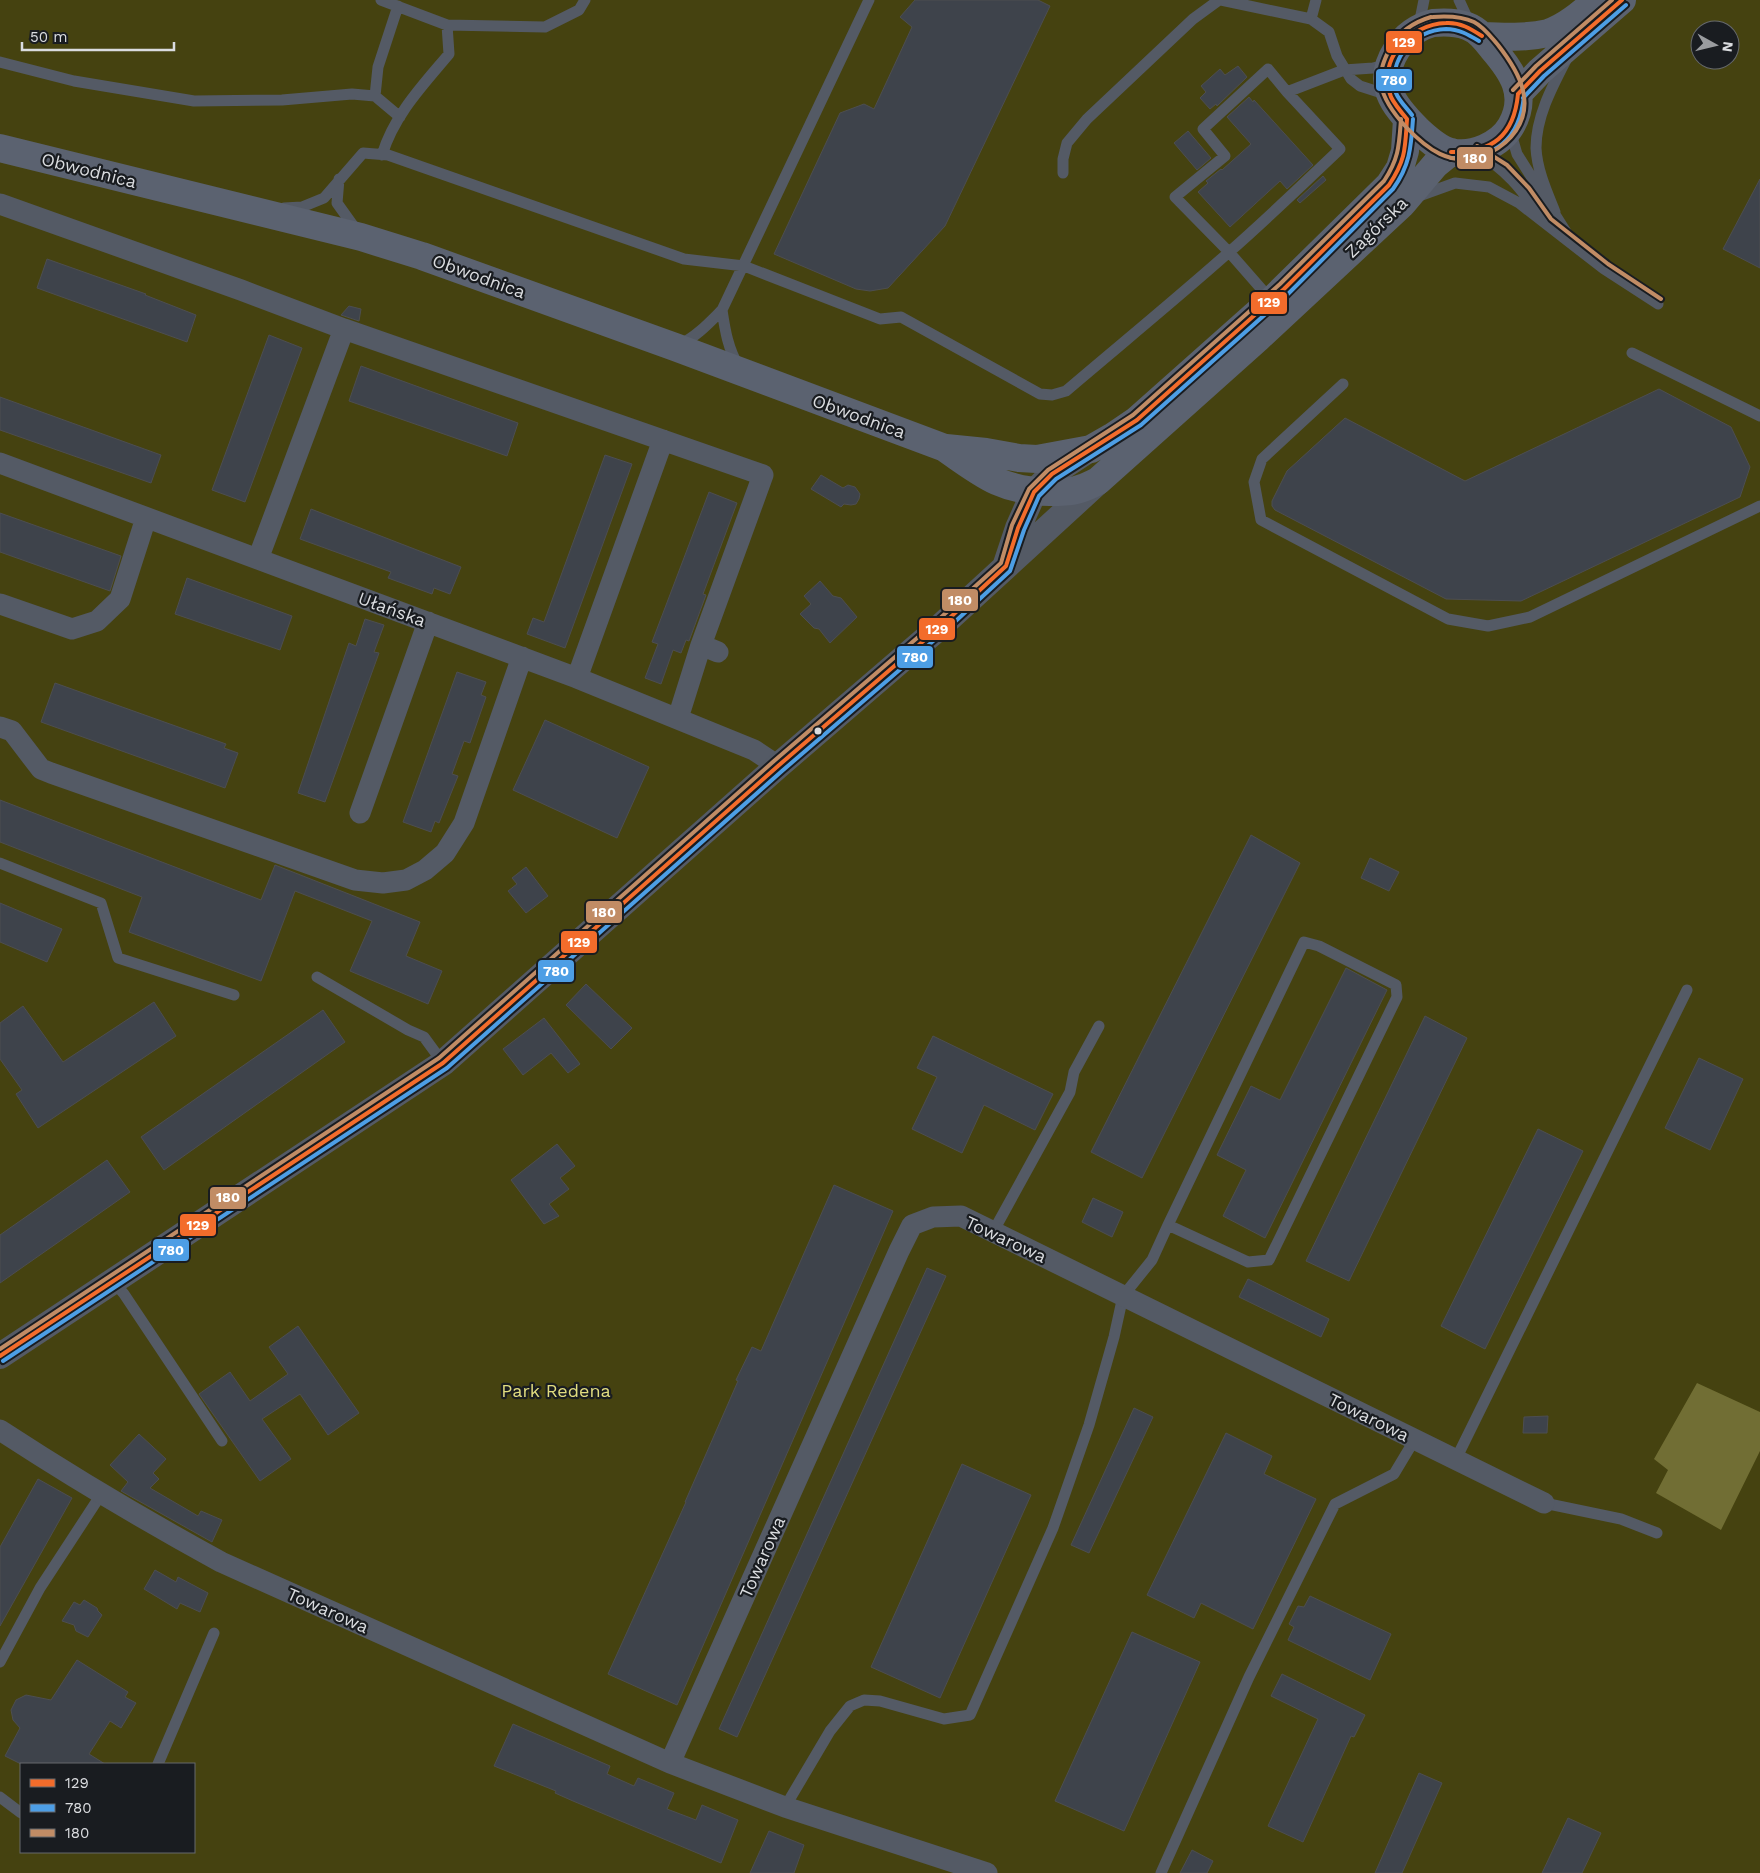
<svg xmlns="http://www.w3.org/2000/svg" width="1760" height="1873" font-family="'Work Sans',sans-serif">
<rect width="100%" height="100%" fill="#242628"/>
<path fill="#454210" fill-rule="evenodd" d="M0,0H1760V1873H0ZM1700,30H1730V60H1700ZM21,1764H194V1852H21Z"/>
<path fill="#716e34" d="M1697,1383L1760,1412V1451L1721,1530L1656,1493L1668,1470L1654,1459Z"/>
<path fill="#3e434b" stroke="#4d4e50" d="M915,0H1038L1050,6L945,226L888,288L870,291L856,289L774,254L840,113L864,104L874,109L912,27L900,17Z
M1238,66L1247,77L1217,106L1216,104L1210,109L1200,98L1206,92L1201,86L1220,69L1225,75Z
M1249,97L1253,102L1254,100L1313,165L1287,189L1280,181L1230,227L1198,192L1208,183L1206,181L1221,169L1222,170L1251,144L1227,117Z
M1188,131L1211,158L1197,170L1174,143Z
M1323,176L1326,180L1300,203L1297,200Z
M1760,179V268L1723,249Z
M47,259L146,294L145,295L196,315L187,342L37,288Z
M349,306L361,309L359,321L341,315Z
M269,335L302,348L245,502L212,490Z
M361,366L518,423L507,456L349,401Z
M1659,389L1731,427L1750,467L1740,497L1521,601L1446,599L1275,510L1272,506V501L1287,471L1345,418L1465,481Z
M0,397L161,455L151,483L0,430Z
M605,455L632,464L565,648L527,634L533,618L544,622Z
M821,475L843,488L848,485L855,487L860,494L859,499L856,504L851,505L844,504L841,507L811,489Z
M709,492L737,503L703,594L706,595L689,641L686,640L681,653L673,650L661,684L645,678L658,644L652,642Z
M311,509L461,567L450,594L434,588L432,594L388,578L391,572L300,539Z
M0,513L121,556L110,591L0,552Z
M187,578L292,616L280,650L175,614Z
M820,581L833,596L841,598L857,617L830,643L819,629L814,628L800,614L811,604L804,596Z
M365,619L384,625L374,652L379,653L325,802L298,793L349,643L356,646Z
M457,672L486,682L481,695L486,697L470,743L464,741L452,774L458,776L439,823L435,821L431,832L403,822Z
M55,683L226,744L224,748L238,753L225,788L41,722Z
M545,720L649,767L617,838L513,790Z
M0,800L261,900L275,865L420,922L406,956L442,971L428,1004L350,971L372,921L295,891L261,981L129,932L142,897L0,842Z
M1251,835L1300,863L1142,1178L1091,1152Z
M1370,858L1399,872L1389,891L1361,878Z
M526,867L548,896L526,913L508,891L517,884L512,878Z
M0,903L62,929L47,962L0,942Z
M1346,968L1387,990L1265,1238L1223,1216L1246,1170L1217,1155L1251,1086L1280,1100Z
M586,984L632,1028L611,1049L566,1005Z
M154,1002L176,1036L38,1128L16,1094L22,1090L0,1059V1023L23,1006L63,1062Z
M323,1010L345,1042L164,1170L141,1137Z
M1425,1016L1467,1038L1349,1281L1306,1261Z
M544,1018L580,1064L568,1073L551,1053L523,1075L503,1049Z
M933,1036L1053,1094L1035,1130L984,1105L962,1153L912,1129L937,1077L917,1068Z
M1699,1058L1743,1079L1710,1150L1665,1128Z
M1538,1129L1583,1151L1485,1349L1441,1326Z
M557,1144L575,1166L560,1178L569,1189L549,1204L559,1216L544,1224L511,1180Z
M107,1160L130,1192L0,1283V1235Z
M834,1185L893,1211L677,1705L608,1674L686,1502H685L738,1381L736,1380L752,1347L761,1351Z
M1093,1198L1123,1212L1112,1237L1082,1222Z
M927,1268L946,1276L737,1737L719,1729Z
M1248,1279L1329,1319L1321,1337L1239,1297Z
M298,1326L359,1413L328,1435L300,1394L262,1419L291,1459L260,1481L199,1394L230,1372L250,1401L288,1374L269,1347Z
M1134,1408L1153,1417L1089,1553L1071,1545Z
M1548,1416L1547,1433H1523L1524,1417Z
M1226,1433L1272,1456L1264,1474L1316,1499L1253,1629L1201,1603L1194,1618L1147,1595Z
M139,1434L166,1459L153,1473L159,1479L150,1488L198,1516L201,1511L222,1520L212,1542L121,1491L128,1482L110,1465Z
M962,1464L1031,1495L940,1698L871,1667Z
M38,1479L72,1498L0,1626V1547Z
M155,1570L176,1582L178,1577L208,1593L200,1612L180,1603L177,1609L144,1589Z
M1310,1596L1391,1634L1370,1680L1288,1640L1294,1627L1289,1624L1298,1606L1304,1607Z
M84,1600L97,1608L98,1611L102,1615L88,1637L76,1631L74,1625L62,1621L74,1602L80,1605Z
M1132,1632L1200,1662L1124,1831L1055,1801Z
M77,1660L128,1692L125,1697L136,1703L121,1728L110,1721L89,1754L105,1764H21L5,1756L20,1728L13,1720L11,1710L16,1700L26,1695L51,1700Z
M1282,1674L1365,1715L1354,1737L1351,1736L1303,1842L1268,1826L1318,1719L1271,1696Z
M513,1724L610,1766L607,1774L634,1786L638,1778L674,1793L667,1809L696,1820L702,1805L738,1820L721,1863L573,1801L555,1793L556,1791L494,1766Z
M1419,1773L1442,1783L1402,1873H1375Z
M1568,1818L1601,1833L1582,1873H1542Z
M769,1831L804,1845L794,1873H750Z
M1192,1850L1213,1861L1207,1873H1180Z"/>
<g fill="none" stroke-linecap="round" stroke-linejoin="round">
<path stroke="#545a65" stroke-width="11" d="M381,0L447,25L545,27L579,10L585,0
M1221,0L1311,19L1329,32L1337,56L1351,79L1360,86L1388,95
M1459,0L1470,24
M1311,19L1316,0
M1419,25L1424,0
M0,62L74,81L194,101L282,100L352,94L375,96L400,117
M375,96L378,67L398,6
M1510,130L1517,154L1571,240
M1477,153C1506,169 1521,189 1540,215
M382,155C394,115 423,85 449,54L447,25
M1063,173V159L1067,143L1087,119L1193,19L1219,0
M339,179L337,203L357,231
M1419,196L1455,183L1489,187L1519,203L1604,269L1658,304
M284,208L302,207L324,198L363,153L388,155L684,259L744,266L880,319L901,317L1040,394L1052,395L1066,391C1120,345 1175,300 1228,253C1267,219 1303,184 1340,149L1287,92
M1555,212C1547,192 1537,170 1536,148C1536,117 1552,87 1566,60
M1271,300L1229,252L1175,197L1225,156L1203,129L1268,69L1287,92L1344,70L1373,68L1388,64
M722,310C725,330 728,349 739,367
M679,345C696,337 709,323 722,310L869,0
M1632,353L1760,416
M1343,384L1262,459L1254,482L1261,520L1448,619L1488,626L1530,617L1760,506
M0,863L101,903L118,958L234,995
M317,977L408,1030L424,1037L443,1063
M993,1232L1070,1092L1074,1072L1099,1026
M113,1281L124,1294L222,1441
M1456,1459L1687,990
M1544,1503L1621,1519L1657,1533
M0,1662L40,1588L102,1493
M158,1764L214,1633
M0,1797L21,1813
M785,1807L830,1731L850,1706L864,1700L880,1701L944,1719L970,1715L1053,1528L1089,1425L1114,1337L1123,1296L1152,1260L1168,1225L1304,942L1319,946L1396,985L1397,997L1269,1260L1248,1262L1168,1225
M1161,1873L1249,1677L1335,1504L1394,1474L1415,1439"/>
<path stroke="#545a65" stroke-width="21" d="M0,204L241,290L344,329L763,475L701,645L678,718
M0,463L577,678L754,750L778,766
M258,559L344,329
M0,604L72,629L97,621L120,599L146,518
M701,645L718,652
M577,678L663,440
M0,727L12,731L41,769L51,773L355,880L383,883L406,880L425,870L445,853L464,823L522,657
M360,813L428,622
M0,1430C72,1477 146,1521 221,1562L670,1763L785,1807L987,1873
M670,1763L899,1251L912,1225L933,1217L961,1216L1544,1503"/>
<path stroke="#545a65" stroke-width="26" d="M1006,564L1018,528L1034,492L1052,474L1090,449
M0,1356L443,1063L778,766L942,625L1098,482"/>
<path stroke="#5b6270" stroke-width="28" d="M1433,23C1444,22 1456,22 1467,26C1478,30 1485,39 1492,48C1512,71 1529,95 1511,126C1500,145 1472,157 1451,152C1438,149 1427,138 1417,129C1393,105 1375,83 1397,49C1405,36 1417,27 1433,23Z
M1482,36C1503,37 1527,38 1548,33C1566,27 1582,13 1596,1
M1518,94L1540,71L1622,0
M0,148L361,237L422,256L675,347L945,448C983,475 1002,491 1050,492C1072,492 1079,491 1098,481L1258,338L1402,204L1435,165L1451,152
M946,448L986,452L1019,458L1037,459L1091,449L1112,437L1137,420L1271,301L1389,185L1400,168L1405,151L1407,119"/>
<defs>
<path id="bus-1" d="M1518,94L1540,71L1622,0
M1407,119C1401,112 1395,105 1391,97C1376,60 1410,24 1446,23C1460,22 1471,29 1482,36
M1451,152C1492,153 1514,136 1518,94
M0,1356L443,1063L778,766L942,625L1006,566L1018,528L1034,492L1052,474L1137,420L1284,289L1389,185C1406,159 1405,149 1407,119"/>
<path id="bus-2" d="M1523,98L1544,76L1626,5
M1412,115C1407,108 1399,101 1396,93C1387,60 1413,30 1446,29C1459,29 1469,35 1479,41
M1451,158C1495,159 1520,140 1524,95
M3,1361L447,1068L782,771L946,630L1010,571L1024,530L1039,496L1056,479L1141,425L1288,294L1393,189C1410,165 1411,148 1413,119"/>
<path id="bus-3" d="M1431,17C1414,22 1399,32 1390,48C1384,60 1379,72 1381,85C1384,101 1395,115 1406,127C1427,149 1450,167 1482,156C1493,152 1503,146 1511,137C1538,106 1520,73 1498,45C1491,37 1484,27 1474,22C1461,16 1446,16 1433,17
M1513,90L1536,66L1612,0
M1477,146L1507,165L1529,188L1551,219L1608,264L1661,299
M0,1349L439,1058L774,761L938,620L1001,563L1012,525L1029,489L1048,470L1133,415L1280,284L1384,181C1399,158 1399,146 1401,119"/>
</defs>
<use href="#bus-1" stroke="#191c20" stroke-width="8"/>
<use href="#bus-2" stroke="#191c20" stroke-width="8"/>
<use href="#bus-3" stroke="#191c20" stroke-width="8"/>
<use href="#bus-1" stroke="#f36c2b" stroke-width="4"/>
<use href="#bus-2" stroke="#4d9ee5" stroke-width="4"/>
<use href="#bus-3" stroke="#c18c65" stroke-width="4"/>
</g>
<circle fill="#dadcdf" stroke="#191c20" stroke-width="2" cx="818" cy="731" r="4.5"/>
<g text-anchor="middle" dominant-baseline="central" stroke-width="4.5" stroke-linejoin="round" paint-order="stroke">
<g font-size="18" fill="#dadcdf" stroke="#191c20">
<text transform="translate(89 170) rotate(14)">Obwodnica</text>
<text transform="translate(1376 227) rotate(-44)">Zagórska</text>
<text transform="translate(479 276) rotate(20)">Obwodnica</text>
<text transform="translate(859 416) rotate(20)">Obwodnica</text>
<text transform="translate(392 609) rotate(20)">Ułańska</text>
<text transform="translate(1006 1239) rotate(25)">Towarowa</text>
<text transform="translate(1369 1417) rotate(26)">Towarowa</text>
<text transform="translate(762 1557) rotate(-66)">Towarowa</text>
<text transform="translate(328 1610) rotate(24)">Towarowa</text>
</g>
<g font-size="18" fill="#e2dd80" stroke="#191c20">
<text x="556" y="1390">Park Redena</text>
</g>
</g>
<g stroke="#191c20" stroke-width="2">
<rect x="1385" y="30" width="38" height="24" rx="5" fill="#f36c2b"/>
<rect x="1375" y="68" width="38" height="24" rx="5" fill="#4d9ee5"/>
<rect x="1456" y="146" width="38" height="24" rx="5" fill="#c18c65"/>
<rect x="1250" y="291" width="38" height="24" rx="5" fill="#f36c2b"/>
<rect x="941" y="588" width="38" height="24" rx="5" fill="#c18c65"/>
<rect x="918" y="617" width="38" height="24" rx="5" fill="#f36c2b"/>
<rect x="896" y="645" width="38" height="24" rx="5" fill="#4d9ee5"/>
<rect x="585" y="900" width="38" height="24" rx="5" fill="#c18c65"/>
<rect x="560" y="930" width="38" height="24" rx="5" fill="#f36c2b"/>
<rect x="537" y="959" width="38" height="24" rx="5" fill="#4d9ee5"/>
<rect x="209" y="1186" width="38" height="24" rx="5" fill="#c18c65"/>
<rect x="179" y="1213" width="38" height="24" rx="5" fill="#f36c2b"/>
<rect x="152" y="1238" width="38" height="24" rx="5" fill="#4d9ee5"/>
</g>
<g font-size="14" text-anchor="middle" font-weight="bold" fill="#fff">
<text x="1404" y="47">129</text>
<text x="1394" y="85">780</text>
<text x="1475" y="163">180</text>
<text x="1269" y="307">129</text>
<text x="960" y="605">180</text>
<text x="937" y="634">129</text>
<text x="915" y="662">780</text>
<text x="604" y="917">180</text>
<text x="579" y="947">129</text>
<text x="556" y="976">780</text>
<text x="228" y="1202">180</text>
<text x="198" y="1230">129</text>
<text x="171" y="1255">780</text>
</g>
<rect x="20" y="1763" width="175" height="90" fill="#191c20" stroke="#66696c"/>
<rect x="30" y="1779" width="25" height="8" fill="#f36c2b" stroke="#66696c"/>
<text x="65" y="1788" font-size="15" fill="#dadcdf">129</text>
<rect x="30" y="1804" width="25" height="8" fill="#4d9ee5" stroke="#66696c"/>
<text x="65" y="1813" font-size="15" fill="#dadcdf">780</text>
<rect x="30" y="1829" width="25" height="8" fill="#c18c65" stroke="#66696c"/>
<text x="65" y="1838" font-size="15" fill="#dadcdf">180</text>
<g transform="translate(1715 45) rotate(98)"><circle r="24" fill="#191c20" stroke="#66696c"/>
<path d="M0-4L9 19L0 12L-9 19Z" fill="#9a9c9f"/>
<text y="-8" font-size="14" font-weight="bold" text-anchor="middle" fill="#dadcdf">N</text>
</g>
<path d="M22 42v8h152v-8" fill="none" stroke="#dadcdf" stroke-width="2.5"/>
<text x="30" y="42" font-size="15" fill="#dadcdf" stroke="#191c20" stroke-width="4" paint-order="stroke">50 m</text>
</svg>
